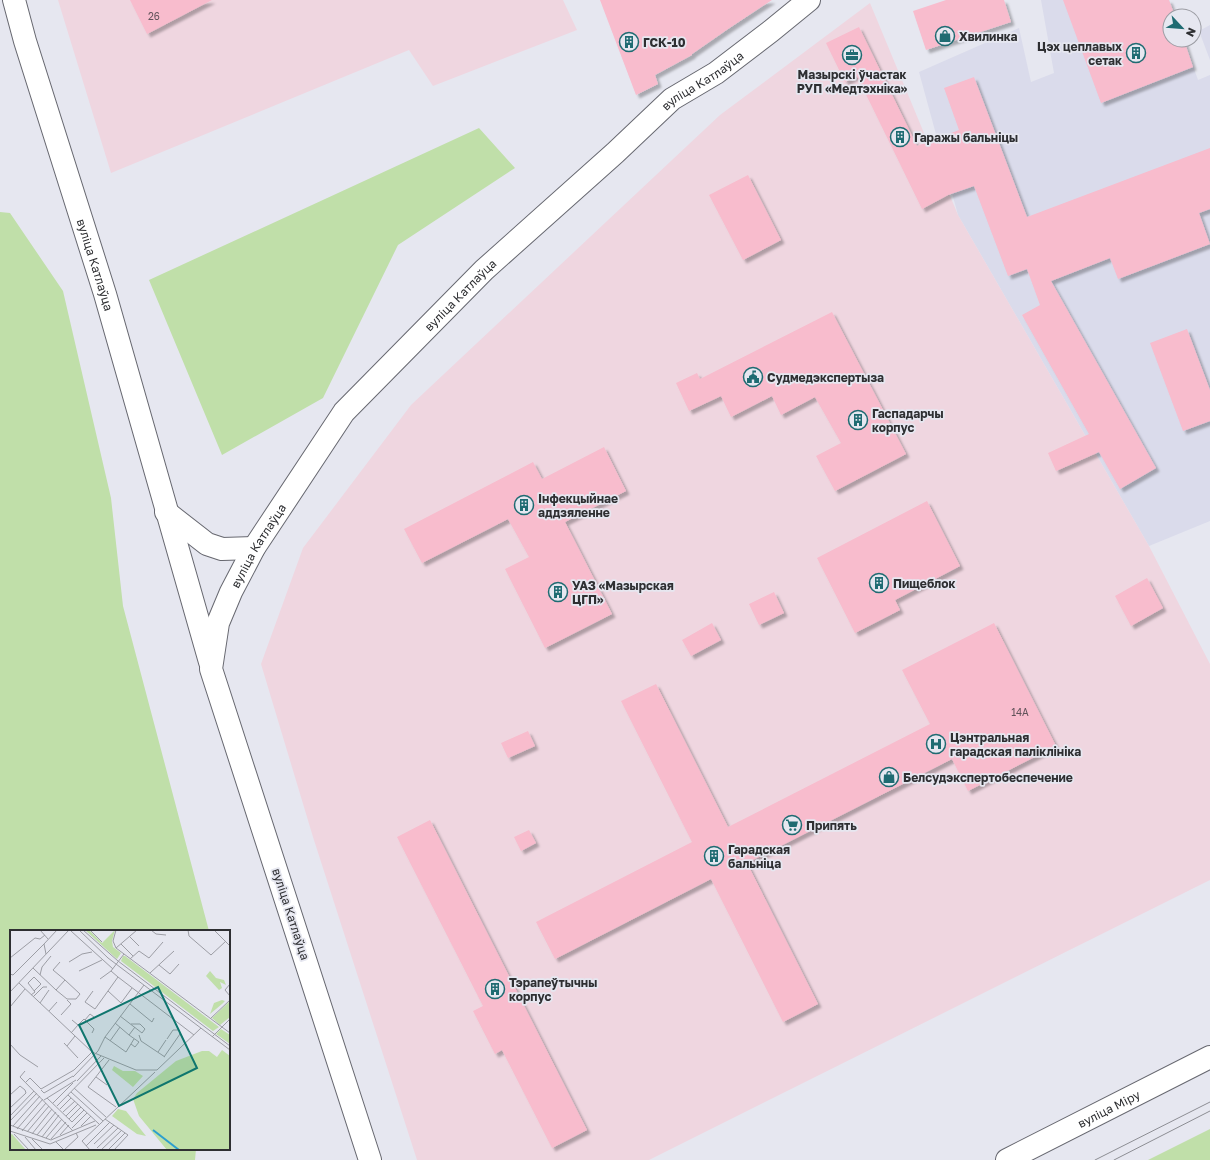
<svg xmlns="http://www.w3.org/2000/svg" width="1210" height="1160" font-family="'Golos Text',sans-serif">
<defs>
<filter id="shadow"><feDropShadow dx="3.5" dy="3.5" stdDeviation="1" flood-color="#0004"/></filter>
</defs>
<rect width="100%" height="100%" fill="#e6e7f0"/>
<path fill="#dadbeb" d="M1041,0H1169L1175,16H1170V40H1184L1198,80L1210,75V521L1149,546L958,215L919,72L1019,28L1031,82L1054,73Z
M1210,25V60L1199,31Z"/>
<path fill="#efd6e0" d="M58,0H563L577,30L433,86L409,50L111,173Z
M870,3L958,215L1149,546L1210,664V880L649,1160H417L313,837L261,664L303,548L411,405L720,115Z"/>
<path fill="#c0dfa9" d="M479,128L515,168L398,245L323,398L222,455L149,280Z
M0,212L10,213L63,291L111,498L123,606L209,931H11V1149H196L195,1160H0Z
M1210,1129V1160H1148Z"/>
<path fill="#f8bccd" filter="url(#shadow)" d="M130,0H212L147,34Z
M600,0H772L728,29L692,54V55L655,75L658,84L636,95Z
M946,0H1004L1011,22L926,50L913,11Z
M1063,0H1169L1175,16H1170V40H1184L1193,67L1101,103Z
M859,27L917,146L959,130L944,88L974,77L1027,217L1210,148V209L1199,213L1210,244L1118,279L1110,258L1051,281L1156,468L1120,489L1099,452L1056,471L1048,453L1089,434L1022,315L1040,305L1027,269L1008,276L974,186L948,195L922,209L857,76L845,82L826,43Z
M748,175L781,240L743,260L709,195Z
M832,312L906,454L835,491L816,456L841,443L815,397L781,415L772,396L731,417L721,396L689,411L676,383L697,373L700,379Z
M1187,329L1210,390V421L1183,431L1150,343Z
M604,447L626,491L565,522L612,614L545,648L505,569L529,557L508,519L422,563L404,529L533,462L542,479Z
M927,501L960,566L895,600L900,610L855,633L817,558Z
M1147,578L1163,608L1131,626L1115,596Z
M774,592L784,613L759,625L749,604Z
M712,623L721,640L691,656L682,640Z
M994,623L1056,746L968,791L952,759L747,863L818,1004L783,1022L711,879L555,959L536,922L692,842L621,701L656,684L728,827L930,724L902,670Z
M528,731L535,746L508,758L501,743Z
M430,820L587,1130L552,1148L502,1050L495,1054L473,1011L483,1006L397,837Z
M529,830L536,843L521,851L514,837Z"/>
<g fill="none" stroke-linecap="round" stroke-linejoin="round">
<defs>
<g id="minor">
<path id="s1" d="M14,0L25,41L105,294L210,662"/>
<path d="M166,512L207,544L222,549L254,548"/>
<path id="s2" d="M370,1160L211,669L218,623L231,592L254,548L344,412L484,270L615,153L672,99L716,73L771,31L809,0"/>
</g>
<g id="major">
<path id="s3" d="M1007,1160L1210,1057"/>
</g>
</defs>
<use href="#minor" stroke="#676870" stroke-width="24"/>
<use href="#major" stroke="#676870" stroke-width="24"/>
<use href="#minor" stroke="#fff" stroke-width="22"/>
<use href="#major" stroke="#fff" stroke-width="22"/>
<path stroke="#8c8d93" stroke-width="1" d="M1095,1160L1210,1102
M1114,1160L1210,1111"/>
</g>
<defs>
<symbol id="shop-ring" viewBox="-11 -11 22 22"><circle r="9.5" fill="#e6e7f0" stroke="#1f6b72" stroke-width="1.5"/><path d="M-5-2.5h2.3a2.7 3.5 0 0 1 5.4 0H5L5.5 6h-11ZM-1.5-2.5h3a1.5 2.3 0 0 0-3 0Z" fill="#1f6b72"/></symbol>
<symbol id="building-ring" viewBox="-11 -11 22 22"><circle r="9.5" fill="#e6e7f0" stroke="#1f6b72" stroke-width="1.5"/><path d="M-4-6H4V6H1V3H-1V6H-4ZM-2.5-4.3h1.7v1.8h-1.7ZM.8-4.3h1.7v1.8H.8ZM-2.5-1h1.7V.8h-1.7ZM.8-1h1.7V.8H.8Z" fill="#1f6b72"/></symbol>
<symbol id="office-ring" viewBox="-11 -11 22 22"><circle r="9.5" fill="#e6e7f0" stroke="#1f6b72" stroke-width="1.5"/><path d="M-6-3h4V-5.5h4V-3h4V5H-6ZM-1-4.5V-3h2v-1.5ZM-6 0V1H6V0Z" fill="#1f6b72"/></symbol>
<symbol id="civic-ring" viewBox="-11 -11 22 22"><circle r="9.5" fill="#e6e7f0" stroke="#1f6b72" stroke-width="1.5"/><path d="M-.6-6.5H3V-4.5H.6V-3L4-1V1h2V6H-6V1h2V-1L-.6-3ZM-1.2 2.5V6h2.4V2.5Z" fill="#1f6b72"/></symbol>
<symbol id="hospital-ring" viewBox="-11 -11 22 22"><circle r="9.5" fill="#e6e7f0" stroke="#1f6b72" stroke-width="1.5"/><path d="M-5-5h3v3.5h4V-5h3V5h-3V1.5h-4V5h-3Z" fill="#1f6b72"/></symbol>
<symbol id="supermarket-ring" viewBox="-11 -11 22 22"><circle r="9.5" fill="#e6e7f0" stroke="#1f6b72" stroke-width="1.5"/><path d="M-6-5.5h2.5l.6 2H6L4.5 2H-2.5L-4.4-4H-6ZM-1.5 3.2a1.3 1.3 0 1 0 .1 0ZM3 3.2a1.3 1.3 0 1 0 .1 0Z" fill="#1f6b72"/></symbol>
</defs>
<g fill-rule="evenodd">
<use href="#shop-ring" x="934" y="25" width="22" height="22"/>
<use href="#building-ring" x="618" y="31" width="22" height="22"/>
<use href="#building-ring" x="1125" y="42" width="22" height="22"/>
<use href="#office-ring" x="841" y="44" width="22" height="22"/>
<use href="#building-ring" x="889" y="126" width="22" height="22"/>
<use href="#civic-ring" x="742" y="366" width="22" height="22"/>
<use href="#building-ring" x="847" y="409" width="22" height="22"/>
<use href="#building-ring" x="513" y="494" width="22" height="22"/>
<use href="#building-ring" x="868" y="572" width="22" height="22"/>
<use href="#building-ring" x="547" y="581" width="22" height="22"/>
<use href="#hospital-ring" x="925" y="733" width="22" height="22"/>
<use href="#shop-ring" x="878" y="766" width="22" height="22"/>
<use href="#supermarket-ring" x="781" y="814" width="22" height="22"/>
<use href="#building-ring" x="703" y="845" width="22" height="22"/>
<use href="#building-ring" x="484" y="978" width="22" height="22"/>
</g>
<g text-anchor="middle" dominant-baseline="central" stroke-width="3.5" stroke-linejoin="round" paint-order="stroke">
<g font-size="10" fill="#605259">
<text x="154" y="16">26</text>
<text x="1020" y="712">14А</text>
</g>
<g font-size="12" font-weight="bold" fill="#2e2f32" stroke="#e6e7f0" text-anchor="start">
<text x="959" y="36">Хвилинка</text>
<text x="643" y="42">ГСК-10</text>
<text x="1122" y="46" text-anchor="end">Цэх цеплавых<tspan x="1122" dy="14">сетак</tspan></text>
<text x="852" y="74" text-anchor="middle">Мазырскі ўчастак<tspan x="852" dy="14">РУП «Медтэхніка»</tspan></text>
<text x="914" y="137">Гаражы бальніцы</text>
<text x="767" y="377">Судмедэкспертыза</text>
<text x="872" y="413">Гаспадарчы<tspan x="872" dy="14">корпус</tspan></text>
<text x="538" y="498">Інфекцыйнае<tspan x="538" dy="14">аддзяленне</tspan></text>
<text x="893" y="583">Пищеблок</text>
<text x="572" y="585">УАЗ «Мазырская<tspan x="572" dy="14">ЦГП»</tspan></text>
<text x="950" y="737">Цэнтральная<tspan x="950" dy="14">гарадская паліклініка</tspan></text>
<text x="903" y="777">Белсудэкспертобеспечение</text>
<text x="806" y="825">Припять</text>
<text x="728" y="849">Гарадская<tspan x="728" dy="14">бальніца</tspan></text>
<text x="509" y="982">Тэрапеўтычны<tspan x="509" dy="14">корпус</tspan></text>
</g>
<g font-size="12" fill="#2e2f32" stroke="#e6e7f0">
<text stroke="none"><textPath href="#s2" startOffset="1298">вуліца Катлаўца</textPath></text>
<text stroke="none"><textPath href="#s1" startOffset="277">вуліца Катлаўца</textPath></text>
<text stroke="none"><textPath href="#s2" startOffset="974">вуліца Катлаўца</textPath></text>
<text stroke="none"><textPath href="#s2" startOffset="650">вуліца Катлаўца</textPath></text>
<text transform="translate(291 914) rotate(72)">вуліца Катлаўца</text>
<text stroke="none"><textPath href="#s3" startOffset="114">вуліца Міру</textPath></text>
</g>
</g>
<g transform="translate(10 930)">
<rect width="220" height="220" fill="#e6e7f0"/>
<path d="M75,0H79L92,13L105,0L102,11L103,17L111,23L107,29ZM113,26H115L209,97L203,101L111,31ZM200,41L206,48L214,50L216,55L210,52L212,58L209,60L196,46ZM212,70L215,71L212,74L200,84L204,73ZM220,71V87L210,95L202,88ZM211,99L220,105V114L206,104ZM212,120L220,126V220H157L129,186L123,169L127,163L166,131L192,121H199L207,127ZM104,136L113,141H125L133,146L123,157L102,140ZM108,179L116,181L136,206L127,204L102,186ZM2,204L16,220H0V205Z" fill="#c0dfa9"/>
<path fill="none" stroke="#2d9fce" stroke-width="2" d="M143,200L169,220"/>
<path fill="none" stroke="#9c9da4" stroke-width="1" d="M30,0L38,9M69,0L98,28L220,120M73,0L108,31L220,116M80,0L92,12M106,0L103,11L106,18L220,103M141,0L146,4L156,5M178,0L179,6L201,25L216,11M204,0L220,16M61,1L103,39M119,6L129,16M111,14L123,26M106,18L127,0M36,24L34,14L47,0M0,28L25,8L30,9L35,5M120,29L129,21L139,28L153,12M59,32L72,24L82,22M149,35L160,44L169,34M23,38L46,60L55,50L43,40L50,32M69,41L92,30M140,43L164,21M0,44L3,45L34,14M30,45L32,37L41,26M108,47L184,105M90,49L101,41M9,53L82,122L126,140H147L191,98M220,54L215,60L220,66M46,60L57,69H66L70,64L55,50M83,61L75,72L85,79L108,47L101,41L114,24M98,61L111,73L122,58M0,62L59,0M21,65L25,62L18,53L24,47L31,54L24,61M23,67L33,57H37M30,73L39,60M120,74L142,92L144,88M0,77L15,59M39,81L47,72M51,85L61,74L57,70M110,86L132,103L135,99L130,94H121M200,89L220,70M75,90L80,84L84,87M105,93L119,105L125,97M68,95L74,89L84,99L82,103M61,103L68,95L62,90M119,105L129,112L125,117L121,114M129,105L131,111L155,127M95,107L116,122L124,109M202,107L220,89M100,111L110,97M54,113L68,128M0,114L10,125L28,137M57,116L65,106M148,122L156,110M154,127L170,104L169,100H163L157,109M99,130L78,157L106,177M15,141L10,147L63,201M63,147L88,121L95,107L134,55M86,147L97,155M67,151L91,126M16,152L20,148L31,159L64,140L82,122M64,158L96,187M31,160L34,163L63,146M61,162L93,191M0,165L10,156L15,160L16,163L0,178M58,165L89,194M37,168L62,192L74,180M34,170L66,150M43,173L63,153M47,176L94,128M50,179L61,168M53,182L65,171M0,186L24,161M56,186L68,174M59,189L71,177M95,189L118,205L104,220M0,191L27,163M0,195L41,210L85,191M3,196L30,166M71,196L81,186M62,198L77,183M7,199L33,169M0,201L40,214L86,195M12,201L36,173M17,202L39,176M4,204L19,220M22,204L42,179M27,205L46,182M50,205L59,195M15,207L26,220M32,207L49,185M36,208L52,189M22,209L33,220M41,209L56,192M46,212L54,220L68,207L66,203M84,214L104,195M76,216L100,192M87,218L108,198M80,220L72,211L145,142M91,220L112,200M98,220L115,203"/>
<path fill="#0f766e" fill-opacity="0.15" stroke="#0f766e" stroke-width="2" d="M148,57L187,138L109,176L69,95Z"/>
<rect width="220" height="220" fill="none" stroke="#2e2f32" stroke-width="2"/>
</g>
<g transform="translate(1182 28) rotate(116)"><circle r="19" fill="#e6e7f0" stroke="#9c9da4"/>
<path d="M0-3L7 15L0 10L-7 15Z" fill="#1f6b72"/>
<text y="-6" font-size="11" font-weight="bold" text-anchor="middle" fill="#2e2f32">N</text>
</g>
</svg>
